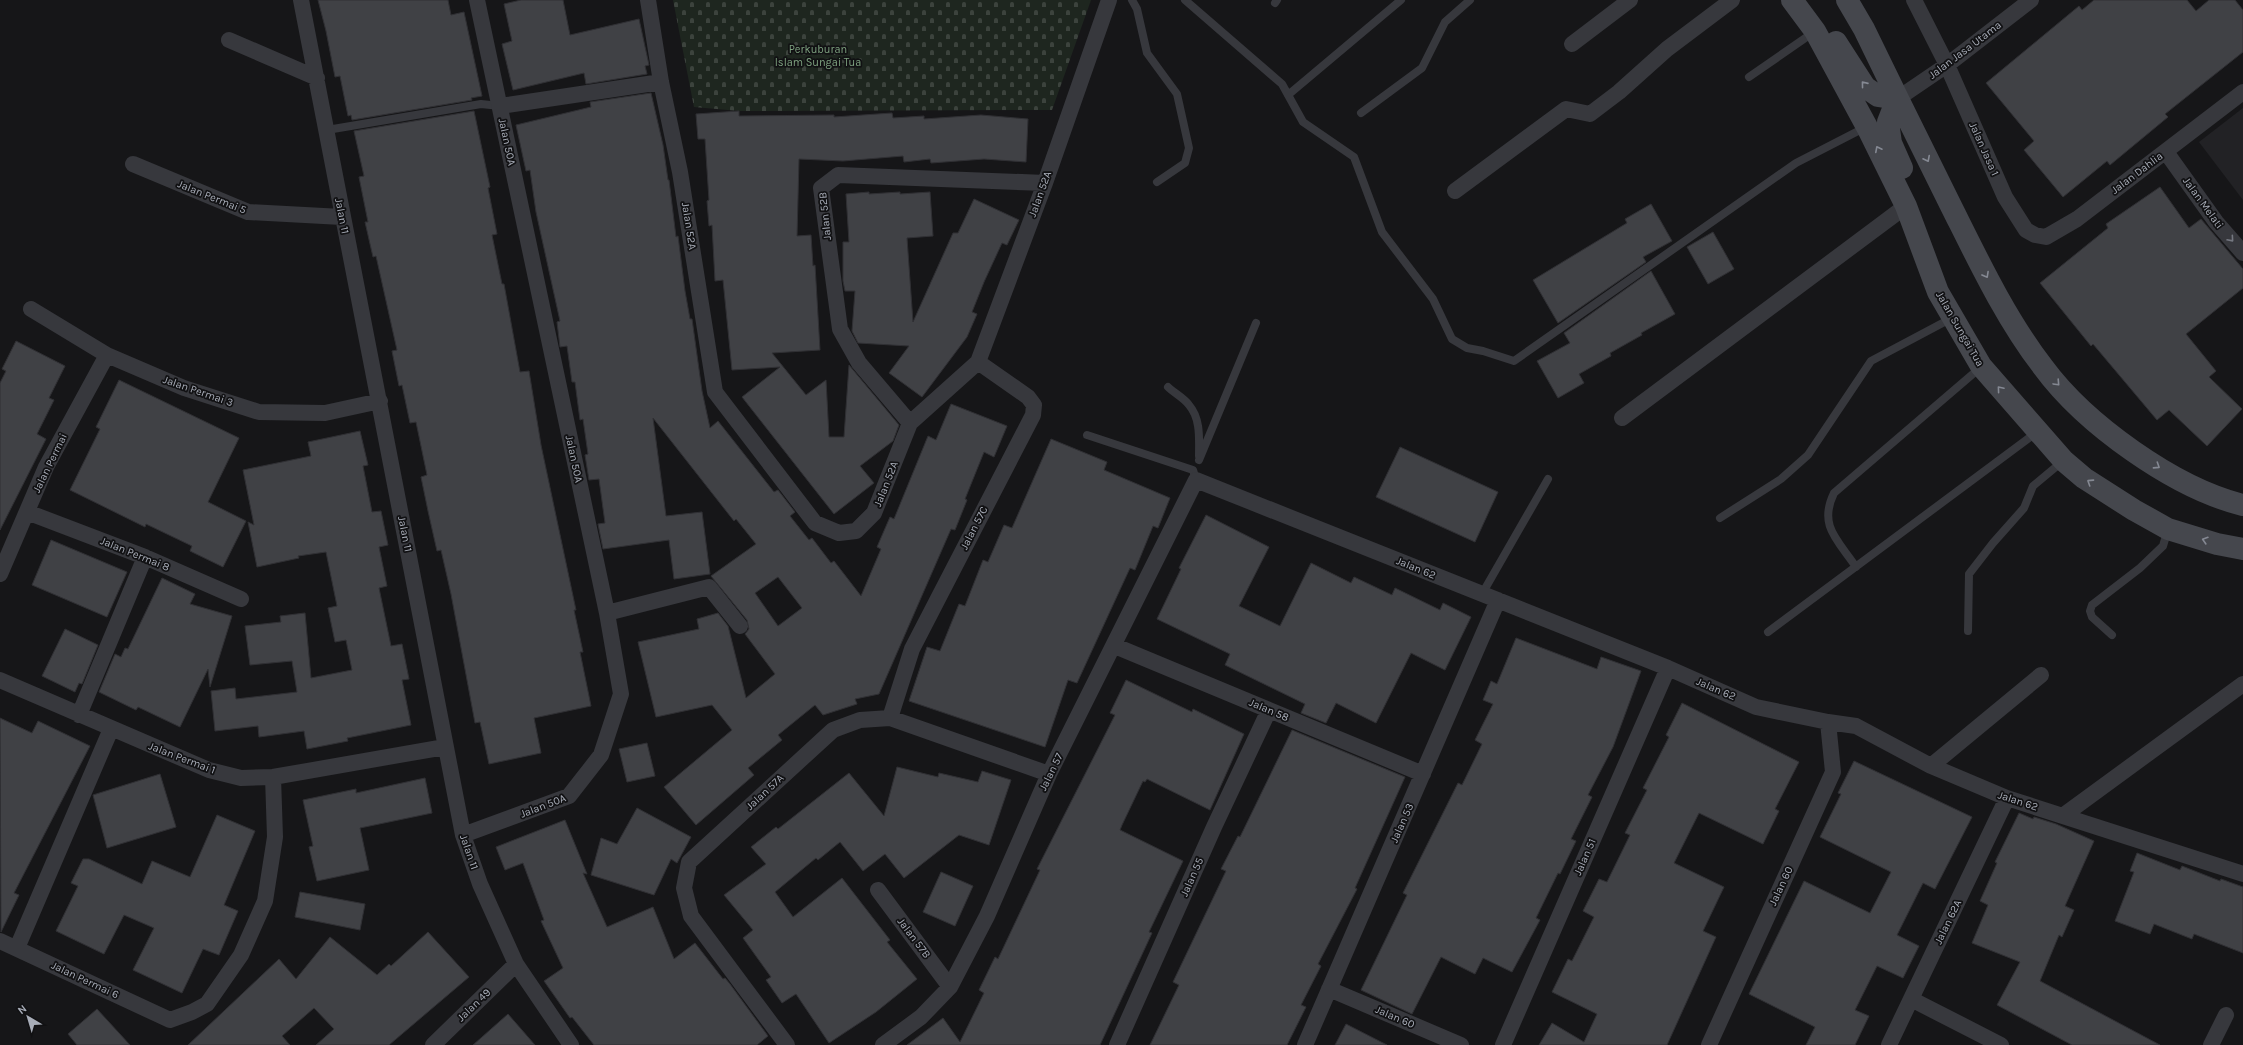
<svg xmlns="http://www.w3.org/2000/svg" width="2243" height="1045" font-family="Karla,sans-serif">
<defs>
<pattern id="cemetery-stones" width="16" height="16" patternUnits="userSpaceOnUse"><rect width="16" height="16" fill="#1e261f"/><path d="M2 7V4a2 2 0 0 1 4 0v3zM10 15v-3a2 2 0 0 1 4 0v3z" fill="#3c433d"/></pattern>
</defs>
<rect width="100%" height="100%" fill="#161618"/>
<path fill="#222225" d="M2243,108V200L2199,142Z"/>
<path fill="url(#cemetery-stones)" d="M673,0H1091L1052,110L739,111L694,107Z"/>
<path fill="#404145" stroke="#303034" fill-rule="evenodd" d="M318,0H448L451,15L464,12L482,96L471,98L472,100L352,120L351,115L348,116L340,76L335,77L326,31Z
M521,0H563L570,35L639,19L649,65L645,66L647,74L586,84L584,73L513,90L502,44L512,41L504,4Z
M2094,0H2187L2196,11L2209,0H2235L2243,10V52L2165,114L2168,117L2110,165L2107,161L2063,197L2024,150L2034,141L1986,83L2079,6L2082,10Z
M651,93L663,145L668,180H669L676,237L678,236L685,291L690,319H692L702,391L710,428L718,421L774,492L778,490L795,512L790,516L809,540L812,538L831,563L834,561L861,596L881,549L877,547L890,517L894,519L928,436L936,440L951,404L1007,426L994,457L984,452L965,499L967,500L955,530L951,529L879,694L855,699L857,704L823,715L815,705L778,735L782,740L748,768L754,775L696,825L664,787L732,730L712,705L656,717L638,642L699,629L697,619L718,613L728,626L746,698L775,674L745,634L749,629L747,620L711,576L756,544L736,519L734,521L653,418L666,516L702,512L710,574L674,579L669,540L603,549L598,524L605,523L599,479L589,480L585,455L588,454L583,419L580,420L575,382H572L567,346L560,347L557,322L560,321L536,212L530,170L526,171L516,125L591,107L590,102ZM778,577L802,608L778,626L755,593Z
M474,111L490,187L488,188L497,234L492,235L502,284H504L520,372L529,371L541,445L576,610H574L583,652H580L591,706L534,718L541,753L489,764L480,722L475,723L451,594L441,550L437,551L428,511L421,477L427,475L416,422L410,423L402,385L399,386L392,351L397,350L376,256L373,257L365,222H368L359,177L364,176L354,131Z
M739,111V116L834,115V117L892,113L893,118L924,116V119L981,115L1028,119L1026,162L984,159L931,163L930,159L904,162L903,156L843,161L799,159L797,236L811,235L813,266L815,265L820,350L772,353L806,395L826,380L829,437H844L849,365L899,425L893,441L860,466L874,483L834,514L742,397L780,367L732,370L723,280L715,281L712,225L709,226L707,201L709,200L705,139H698L696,114Z
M2160,187L2189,228L2201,219L2243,269V288L2186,334L2216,371L2209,377L2242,409L2207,446L2169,410L2157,420L2093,344L2091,346L2040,283L2108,228L2106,224Z
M869,192V194L900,192V194L930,192L933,236L907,238L913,322L953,233H958L974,199L1019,220L1007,245L1002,243L984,282L972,312L977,314L967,337L922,397L889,373L909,346L858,343L852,331L855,291H845L843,281V242H849L846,194Z
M1651,204L1672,241L1643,257L1646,262L1558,323L1533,280L1627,223L1625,219Z
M1713,232L1734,269L1708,284L1687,247Z
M1651,271L1675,314L1641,333L1642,335L1610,353L1611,356L1579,374L1584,383L1558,398L1537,361L1570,343L1564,333Z
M16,341L65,366L49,398L54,400L37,434L46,439L0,530V383L6,371L2,369Z
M119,380L239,438L208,502L246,521L223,567L190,551L192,546L146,524L145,527L70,490L100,429L96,427Z
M360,431L368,465L363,466L372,512L381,511L388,545L379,547L387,586L379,588L391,646L402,644L409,679L402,680L411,725L347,738L348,741L307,749L304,731L259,737L258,726L215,731L211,691L235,688L236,699L297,692L292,661L250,665L245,626L281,622L280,616L305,613L311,678L352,670L346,640L335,642L328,608L337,606L326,552L298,556L299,558L257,567L248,522L254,525L243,470L311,456L308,442Z
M1051,439L1107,462L1104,470L1170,498L1158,528L1153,526L1135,570L1130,568L1077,683L1068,680L1045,747L909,701L927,647L940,651L959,604L965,606L983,560L988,562L1004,525L1012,528Z
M1400,447L1498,492L1475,542L1376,497Z
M1206,515L1269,547L1239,606L1280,626L1311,563L1351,583L1354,577L1392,595L1395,588L1440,610L1443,603L1471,617L1445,670L1411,653L1376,723L1336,703L1326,723L1301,713L1305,704L1225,665L1230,654L1157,619L1181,569L1179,568Z
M51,540L127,572L107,617L32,585Z
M162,578L195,594L190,604L232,616L210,687L208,669L180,727L138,707L136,710L99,692L115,654L121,657L125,648L128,649Z
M65,629L98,645L82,684L79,683L75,692L42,676Z
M1516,638L1597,669L1601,657L1641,671L1613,747L1588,795L1592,797L1571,839L1576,841L1560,874L1558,873L1536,918L1540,920L1512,972L1483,958L1475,974L1441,957L1412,1014L1361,990L1407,895L1403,893L1458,783L1462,785L1482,744L1475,740L1493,704L1483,700L1491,681L1497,684Z
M1126,680L1192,712L1193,709L1244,734L1210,810L1147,779L1145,782L1143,781L1122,825L1120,830L1183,861L1149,932L1152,933L1100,1045H907L943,1018L960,1042L984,993L979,990L995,957L998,959L1040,870L1037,869L1115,715L1110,713Z
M1682,703L1799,762L1775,809L1779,811L1763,844L1699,813L1674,863L1724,887L1703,931L1716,937L1667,1045H1539L1552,1023L1584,1042L1597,1014L1552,992L1568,959L1572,961L1594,917L1583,911L1599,879L1607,882L1630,835L1625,833L1647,790L1643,788L1669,737L1666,735Z
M0,718L32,733L38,721L90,746L14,893L19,895L1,932Z
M1292,730L1405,777L1355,888L1357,889L1318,964L1321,966L1301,1005L1306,1007L1287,1045H1150L1179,985L1173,982L1226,871L1221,869L1238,836L1240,837Z
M647,743L655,776L627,782L619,749Z
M1854,761L1972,817L1935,889L1923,883L1897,935L1919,946L1903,978L1877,966L1855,1010L1869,1016L1855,1045H1806L1815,1027L1749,994L1804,881L1870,913L1891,872L1820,837L1841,794L1838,793Z
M897,767L938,777L939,773L978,782L982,771L1011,780L989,845L959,835L904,878L885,854L863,871L840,842L818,860L816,858L775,892L793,917L842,878L890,940L887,942L917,979L876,1012L829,1043L796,994L782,1003L766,980L771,977L743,938L753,930L724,895L766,864L751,847L776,827L778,829L849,773L884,816Z
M160,774L176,827L107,848L93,795Z
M425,778L432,813L360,828L369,870L317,881L309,847L313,846L303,800L356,789V793Z
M637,808L691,837L677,863L671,859L654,895L591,875L601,838L617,844Z
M2019,813L2033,819L2034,817L2056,824L2094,841L2065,906L2074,910L2062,937L2059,935L2040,981L2160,1045H2072L1997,1005L2020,962L1972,943L1988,905L1980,901L1997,863L1995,862Z
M217,815L255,831L224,905L238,911L219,955L203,949L182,993L133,970L154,928L124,915L104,954L56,931L78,886L71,883L83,859H89L142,884L152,861L190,877Z
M565,820L587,874L583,873L607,927L653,907L674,959L695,943L723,979L725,978L730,984L768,1036L757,1045H594L572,1017L570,1018L544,981L563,968L541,921L544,920L523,863L505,870L496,847Z
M2137,853L2180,870L2182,866L2220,881L2221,879L2243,887V953L2194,934L2192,939L2154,924L2150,934L2115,921L2134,872L2130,871Z
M941,872L973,886L955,926L923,912Z
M300,892L365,904L360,930L295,917Z
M428,932L469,977L389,1045H316L334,1029L314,1008L282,1036L290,1045H188L279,959L296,979L330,937L377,975L389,964L391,966Z
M97,1009L130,1045H77L68,1034Z
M508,1014L535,1045H473Z
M1346,1024L1387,1045H1335Z"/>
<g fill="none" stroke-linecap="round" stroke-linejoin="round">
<path stroke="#37383d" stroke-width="8" d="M1132,0L1137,9L1147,53L1177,94L1189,148L1185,163L1157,182
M1185,0L1282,84L1303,122L1354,157L1382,232L1433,299L1452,339L1467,348L1483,351L1514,361L1796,163L1866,127
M1275,3L1277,0
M1749,77L1814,32
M1288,95L1401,0
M1361,113L1422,68L1445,22L1470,0
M327,130L481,104L500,106
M1168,387C1174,393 1184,398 1189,405C1201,419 1199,439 1199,456
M1087,435L1193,470L1196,480
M1199,460L1256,323
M1720,518L1781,479L1808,455L1871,361L1952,318
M1856,567C1838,540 1818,526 1834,493L1981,367
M1482,594L1548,479
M1968,631L1969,574L1993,543L2024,508L2033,486L2063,461
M1768,632L2037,432
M2112,635L2092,617L2090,611L2092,605L2140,568L2163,546L2168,529"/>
<path stroke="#37383d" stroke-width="16" d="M301,0L463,835L480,884L516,964L571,1045
M648,0L661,82L680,172L715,392L815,523L839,533L856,531L874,513L910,423L978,362L1045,183L1109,0
M1914,0L1947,65L2005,197L2026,230L2035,235L2046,237L2077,219L2243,92
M229,40L317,78
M1572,44L1630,0
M1897,99L1947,65L2031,0
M500,106L661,82
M2166,152L2216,222L2243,253
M133,164L248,212L342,217
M1455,191L1566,109L1590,114L1619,92L1667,49L1732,0
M31,309L107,355L184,388L259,412L325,413L380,401
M1622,418L1906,206
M910,423L859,363L840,329L821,188L838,175L1045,183
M27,512L145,557L241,599
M0,574L46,467L107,355
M607,613L709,587L740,626
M1115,646L1423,774
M0,680L209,770L241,778L273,777L445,747
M79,715L145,557
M890,718L912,649L1033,415L1034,405L1028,397L978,362
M1931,766L2041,675
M2064,815L2243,684
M463,835L569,796L601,755L621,694L607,613L477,0
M878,890L950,987
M0,941L170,1020L192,1012L207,1004L241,955L265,901L275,837L273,777
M17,948L111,729
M1329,989L1461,1045
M1911,999L2001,1045
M433,1045L516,964
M787,1045L691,916L684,888L689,862L833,730L860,720L890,718L1049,774
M883,1045L921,1017L950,987L987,916L1049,774L1196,480L1668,668L1756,707L1828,722L1856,726L1931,766L2007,798L2243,874
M1117,1045L1214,827L1269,710
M1305,1045L1498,600
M1503,1045L1668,668
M1709,1045L1833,772L1828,722
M1889,1045L2007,798
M2211,1045L2226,1015"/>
<path stroke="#45474d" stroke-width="22" d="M1792,0L1815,31L1867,127L1906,206L1938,292L1981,366L2064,461L2084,478L2134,510L2168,529L2217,544L2243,549
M1847,0L1864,29C1893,89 1922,148 1952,208C1979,262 2006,319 2043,367C2085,424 2174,488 2243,505
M1836,42L1865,87L1878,96L1897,99
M1897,99L1888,122L1891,143L1902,168"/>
</g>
<defs><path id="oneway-chevron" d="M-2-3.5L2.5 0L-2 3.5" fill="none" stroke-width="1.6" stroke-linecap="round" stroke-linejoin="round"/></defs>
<g stroke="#858993">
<use href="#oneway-chevron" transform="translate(1864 84) rotate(-129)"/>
<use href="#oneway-chevron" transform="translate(1878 149) rotate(-117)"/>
<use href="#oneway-chevron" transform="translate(1927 159) rotate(63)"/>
<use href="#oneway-chevron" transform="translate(1986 275) rotate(61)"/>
<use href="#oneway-chevron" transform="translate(2057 383) rotate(47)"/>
<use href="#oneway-chevron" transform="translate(2000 389) rotate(-130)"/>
<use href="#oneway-chevron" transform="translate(2157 466) rotate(33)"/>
<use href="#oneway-chevron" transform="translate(2090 482) rotate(-147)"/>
<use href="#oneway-chevron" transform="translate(2205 540) rotate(-163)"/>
</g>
<use stroke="#757881" href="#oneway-chevron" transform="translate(2231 239) rotate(49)"/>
<g text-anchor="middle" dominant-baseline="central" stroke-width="3.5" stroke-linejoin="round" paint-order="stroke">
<g font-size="11" fill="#7fa381" stroke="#111113">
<text x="818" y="49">Perkuburan<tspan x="818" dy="13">Islam Sungai Tua</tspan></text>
</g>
<g font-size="11" fill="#a8adb8" stroke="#111113">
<text transform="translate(1965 50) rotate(-37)">Jalan Jasa Utama</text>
<text transform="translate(507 142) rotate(78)">Jalan 50A</text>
<text transform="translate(1984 149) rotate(66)">Jalan Jasa 1</text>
<text transform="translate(2137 173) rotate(-37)">Jalan Dahlia</text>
<text transform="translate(1040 194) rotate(-70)">Jalan 52A</text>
<text transform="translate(212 197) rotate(22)">Jalan Permai 5</text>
<text transform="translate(2203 203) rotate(54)">Jalan Melati</text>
<text transform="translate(342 216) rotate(79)">Jalan 11</text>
<text transform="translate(825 216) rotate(-96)">Jalan 52B</text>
<text transform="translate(689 226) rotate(81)">Jalan 52A</text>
<text transform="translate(1960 329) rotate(60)">Jalan Sungai Tua</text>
<text transform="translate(198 391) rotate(19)">Jalan Permai 3</text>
<text transform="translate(574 459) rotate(78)">Jalan 50A</text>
<text transform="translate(50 463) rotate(-64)">Jalan Permai</text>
<text transform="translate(886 484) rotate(-68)">Jalan 52A</text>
<text transform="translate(974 528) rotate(-63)">Jalan 57C</text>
<text transform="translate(405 534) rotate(79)">Jalan 11</text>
<text transform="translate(135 554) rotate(22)">Jalan Permai 8</text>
<text transform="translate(1416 568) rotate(22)">Jalan 62</text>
<text transform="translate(1716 689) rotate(23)">Jalan 62</text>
<text transform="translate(1269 710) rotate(23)">Jalan 58</text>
<text transform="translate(182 758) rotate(21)">Jalan Permai 1</text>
<text transform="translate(1051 772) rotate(-64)">Jalan 57</text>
<text transform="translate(765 792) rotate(-43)">Jalan 57A</text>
<text transform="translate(2018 801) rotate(18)">Jalan 62</text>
<text transform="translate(543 806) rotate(-21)">Jalan 50A</text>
<text transform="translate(1402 823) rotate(-66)">Jalan 53</text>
<text transform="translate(469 852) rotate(71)">Jalan 11</text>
<text transform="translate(1585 857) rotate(-66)">Jalan 51</text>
<text transform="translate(1192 877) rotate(-66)">Jalan 55</text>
<text transform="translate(1781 886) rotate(-65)">Jalan 60</text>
<text transform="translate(1948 922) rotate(-64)">Jalan 62A</text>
<text transform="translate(914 938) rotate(53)">Jalan 57B</text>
<text transform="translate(85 980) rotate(25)">Jalan Permai 6</text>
<text transform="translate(474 1005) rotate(-44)">Jalan 49</text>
<text transform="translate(1395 1017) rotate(23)">Jalan 60</text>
</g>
</g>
<g transform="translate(28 1017) rotate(322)" stroke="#111113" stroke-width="3" paint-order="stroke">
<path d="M0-3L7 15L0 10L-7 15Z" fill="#a8adb8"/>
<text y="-6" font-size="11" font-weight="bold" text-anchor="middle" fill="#a8adb8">N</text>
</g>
</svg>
